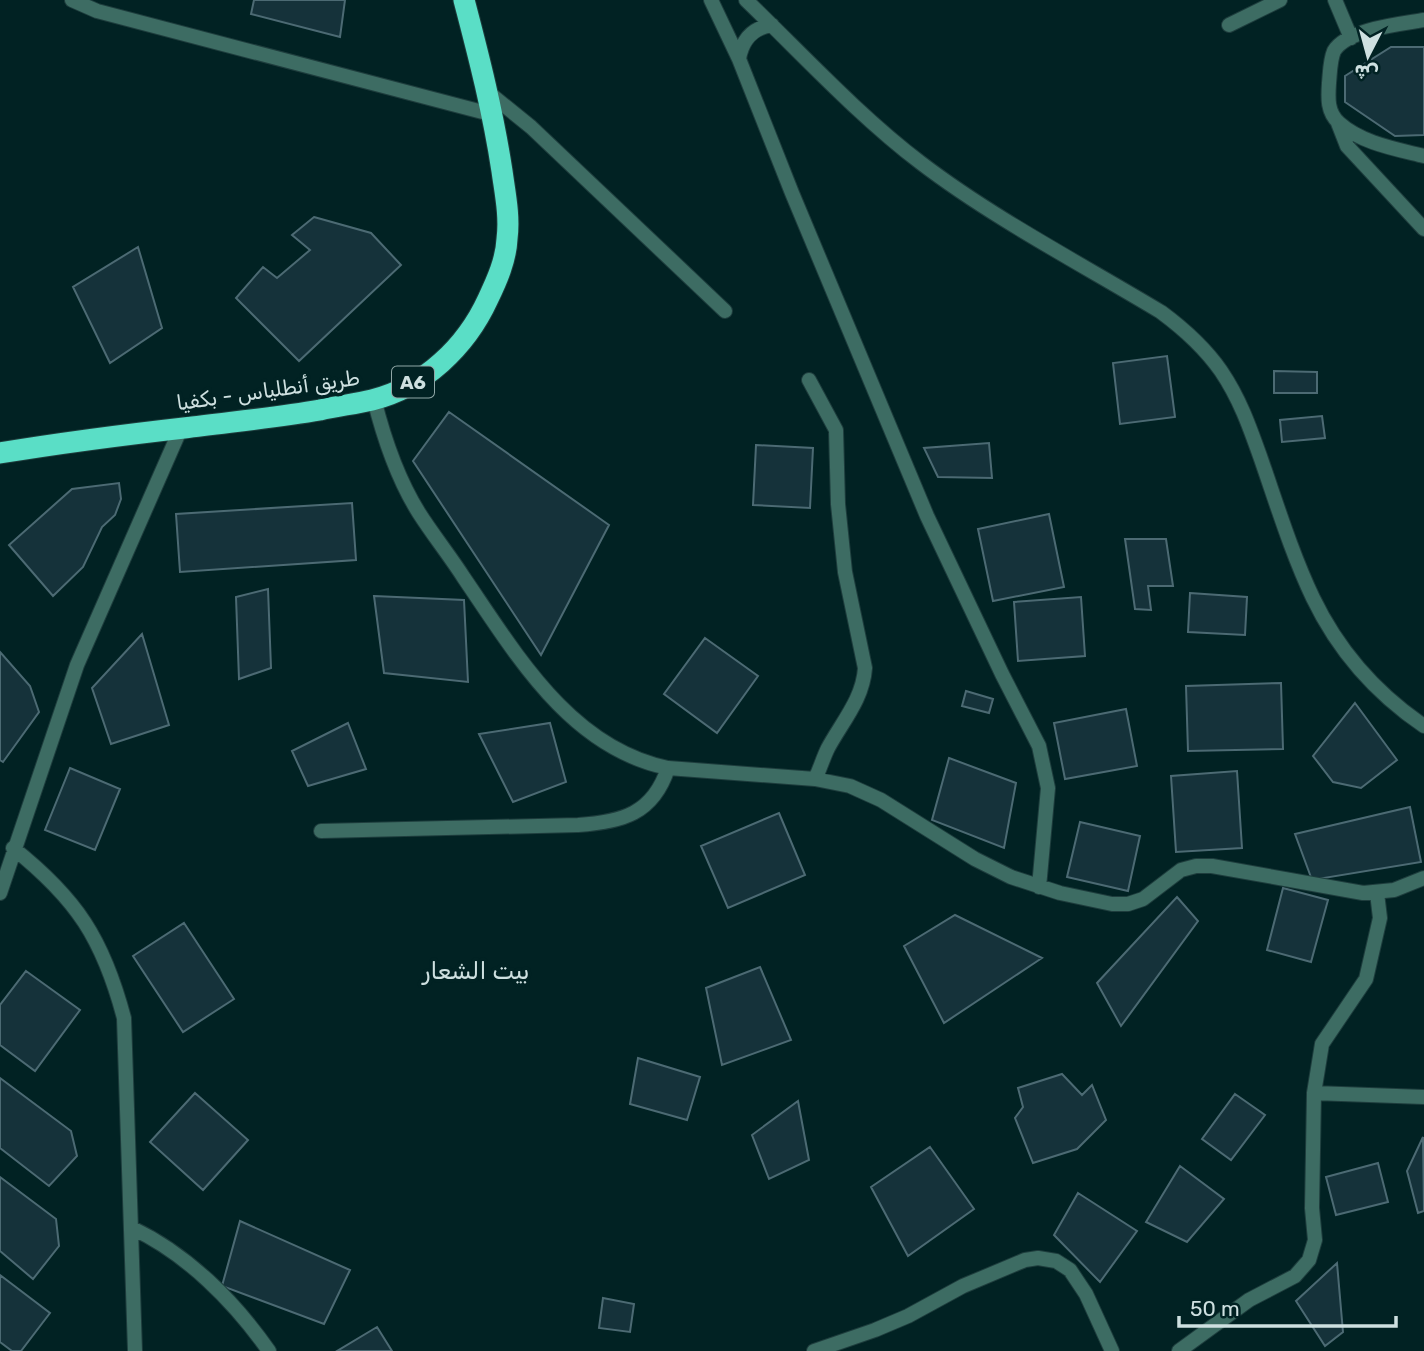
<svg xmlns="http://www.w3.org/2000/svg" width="1424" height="1351" font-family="Rubik,'Noto Sans Arabic',sans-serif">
<rect width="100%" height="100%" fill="#012223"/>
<path fill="#15323a" stroke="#4c6a73" stroke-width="2" d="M254,0H345L340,37L251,14Z
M1391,47H1424V135L1395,136L1345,102V76Z
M314,217L371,233L401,265L299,361L236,298L263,267L277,278L310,250L292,235Z
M138,247L162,328L110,363L73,287Z
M1167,356L1175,417L1120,424L1113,363Z
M1274,371L1317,372V393H1274Z
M449,412L609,525L541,655L413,461Z
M1322,416L1325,438L1282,442L1280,420Z
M989,443L992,478L938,477L924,448Z
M756,445L813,448L810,508L753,505Z
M119,483L121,499L115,515L102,527L83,567L53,596L9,545L72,489Z
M352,503L356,560L180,572L176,514Z
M1049,514L1064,587L993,601L978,529Z
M1125,539H1166L1173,586H1148L1151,610L1135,609Z
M268,589L271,668L239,679L236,597Z
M1190,593L1247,597L1245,635L1188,632Z
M374,596L464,600L468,682L384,673Z
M1081,597L1085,656L1018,661L1014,602Z
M142,634L169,725L111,744L92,688Z
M705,638L758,676L717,733L664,694Z
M0,652L30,686L39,712L3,762L0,760Z
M1281,683L1283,749L1188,751L1186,686Z
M966,691L993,699L989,713L962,706Z
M1355,703L1397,760L1361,788L1333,782L1313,756Z
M1126,709L1137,766L1065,779L1054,723Z
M348,723L366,769L308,786L292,751Z
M550,723L566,782L513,802L479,734Z
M949,758L1016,783L1004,848L932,820Z
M70,768L120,789L95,850L45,830Z
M1237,771L1242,848L1176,852L1171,776Z
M1410,807L1421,862L1312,880L1295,834Z
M779,813L805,875L728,908L701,846Z
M1080,822L1140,836L1128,891L1067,877Z
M1283,888L1328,900L1311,962L1267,950Z
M1177,897L1198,921L1121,1026L1097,983Z
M955,915L1042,958L944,1023L904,946Z
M184,923L234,999L183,1032L133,956Z
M760,967L791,1040L722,1065L706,988Z
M26,971L80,1010L35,1071L0,1045V1005Z
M638,1058L700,1077L687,1120L630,1104Z
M1062,1074L1082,1095L1092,1085L1106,1120L1077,1149L1033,1163L1015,1118L1023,1107L1018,1088Z
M0,1078L71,1131L77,1156L49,1186L0,1148Z
M195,1093L248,1140L203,1190L150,1142Z
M1235,1094L1265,1115L1231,1160L1202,1139Z
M798,1101L809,1160L769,1179L752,1135Z
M1423,1137L1424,1211L1418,1213L1407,1171Z
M930,1147L974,1209L908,1256L871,1187Z
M1378,1163L1388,1202L1336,1215L1326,1177Z
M1180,1166L1224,1199L1187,1242L1146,1222Z
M0,1177L56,1219L59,1246L33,1279L0,1251Z
M1078,1193L1137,1231L1100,1282L1054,1235Z
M240,1221L350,1270L324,1324L222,1286Z
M1337,1263L1343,1332L1325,1346L1296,1301Z
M0,1275L50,1313L21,1351H12L0,1342Z
M603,1298L634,1304L630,1332L599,1328Z
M377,1327L392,1351H337Z"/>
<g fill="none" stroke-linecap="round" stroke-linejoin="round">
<defs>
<path id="lane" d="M1229,25L1280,0"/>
<path id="street" d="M72,0L97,11L494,115
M711,0L739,59L792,193L927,516L1002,674L1039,746L1048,788L1039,887
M746,0C802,54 859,116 921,163C993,218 1083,265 1161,312C1184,329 1205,348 1221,371C1240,399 1250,428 1261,459C1277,505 1292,554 1313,598C1338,650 1377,694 1424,726
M1335,0L1351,38
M1424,20C1401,24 1347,29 1334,51C1330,60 1330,73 1329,83C1328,98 1327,112 1339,123C1361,143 1396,149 1424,156
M739,59C742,40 752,28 772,25
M489,93L531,127L725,311
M1338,123L1347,146L1424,229
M809,380L836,430L838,504L845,572L865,668C863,699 842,722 828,748C823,758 820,769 815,779
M374,399C384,439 397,478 419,513C433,535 450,556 464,578C516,654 570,748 668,768L815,779L850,786L881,800L975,859L1011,877L1060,893L1112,904H1128L1143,899L1181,870L1196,866H1212L1363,893L1394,890L1424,878
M321,831L578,825C622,822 653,814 668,768
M13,848C77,899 103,939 124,1018L135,1351
M0,893L77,665L181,428
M1377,893L1380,918L1366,979L1322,1044L1314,1093L1424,1097
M132,1228C187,1254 234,1301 269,1351
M814,1351L875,1330L908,1316L963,1286L1025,1260L1038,1258L1056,1261L1070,1270L1086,1294L1112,1351
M1179,1351L1249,1300L1295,1276L1309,1260L1315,1240L1312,1208L1314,1093"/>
<path id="highway" d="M0,453C61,443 122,435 184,428C229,422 275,418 320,410C337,406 355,404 372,400C424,387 466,347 488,299C497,280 506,260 507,239C510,216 505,193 502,171C493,112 479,57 464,0"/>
</defs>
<use href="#lane" stroke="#1e3d3d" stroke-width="16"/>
<use href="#street" stroke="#1e3d3d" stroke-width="16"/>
<use href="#highway" stroke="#1e3d3d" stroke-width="23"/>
<use href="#lane" stroke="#3d6c63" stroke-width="14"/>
<use href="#street" stroke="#3d6c63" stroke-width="14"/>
<use href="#highway" stroke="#5adec6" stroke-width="21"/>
</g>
<g text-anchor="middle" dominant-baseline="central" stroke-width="7" stroke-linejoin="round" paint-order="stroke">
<rect fill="#012223" stroke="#90a7a7" stroke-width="2" x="392" y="366.5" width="42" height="31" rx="5"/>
<g font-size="19" font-weight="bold" fill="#cee0e0">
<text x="413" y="382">A6</text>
</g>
<g font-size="21" fill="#cee0e0" stroke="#012223">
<text transform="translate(268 390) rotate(-8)">طريق أنطلياس - بكفيا</text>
</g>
<g font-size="24" fill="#cee0e0" stroke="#012223">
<text x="476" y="971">بيت الشعار</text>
</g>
</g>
<g transform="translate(1368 56) rotate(186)" stroke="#012223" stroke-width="5" paint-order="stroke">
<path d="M0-5L12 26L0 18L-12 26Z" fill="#cee0e0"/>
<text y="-10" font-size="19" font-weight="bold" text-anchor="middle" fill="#cee0e0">ش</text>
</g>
<path d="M1179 1316v10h217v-10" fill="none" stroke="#cee0e0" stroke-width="3.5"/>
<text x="1190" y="1316" font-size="21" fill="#cee0e0" stroke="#012223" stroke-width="5" paint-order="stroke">50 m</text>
</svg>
